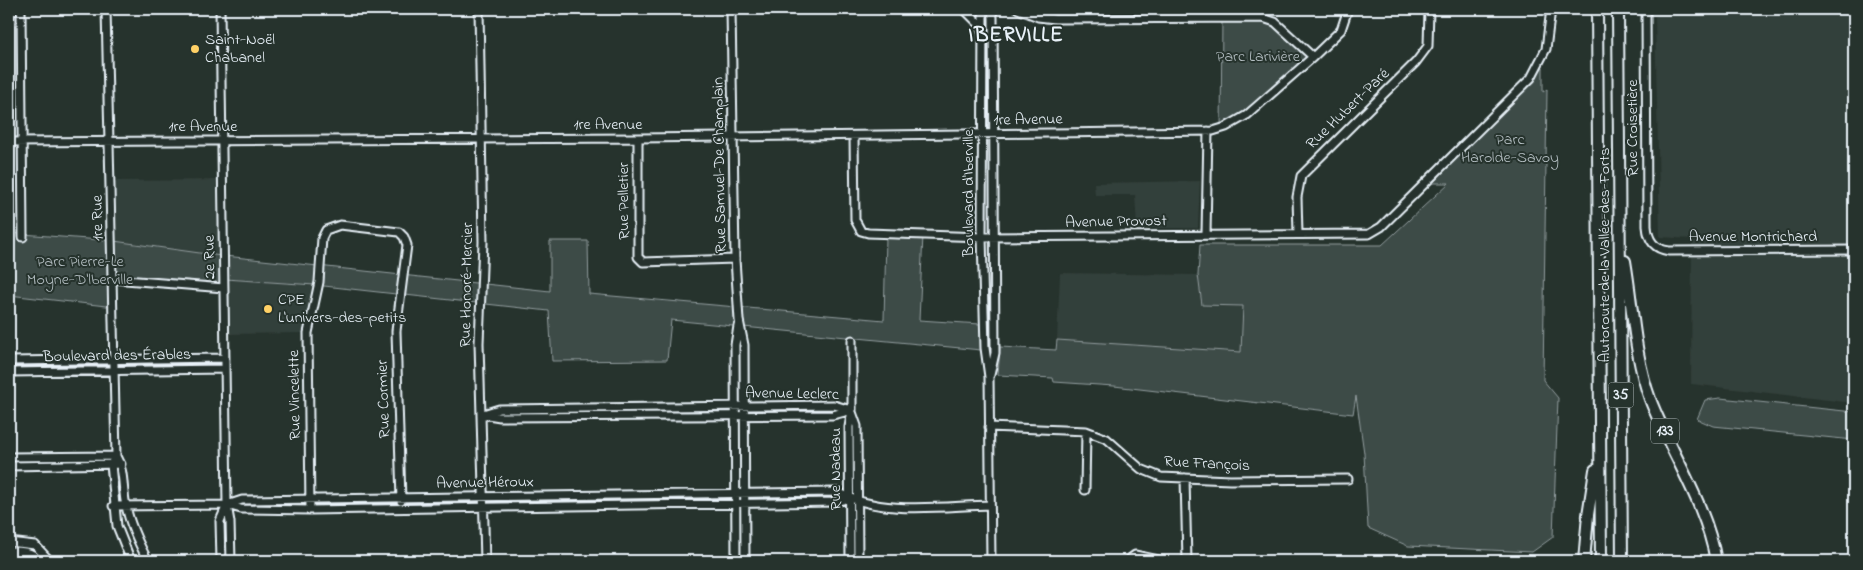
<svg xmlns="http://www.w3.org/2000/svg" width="1863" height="570" font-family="'Indie Flower',sans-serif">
<rect width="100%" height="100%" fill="#26332d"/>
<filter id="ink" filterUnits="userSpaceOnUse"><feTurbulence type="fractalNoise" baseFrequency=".02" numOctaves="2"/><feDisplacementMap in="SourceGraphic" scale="10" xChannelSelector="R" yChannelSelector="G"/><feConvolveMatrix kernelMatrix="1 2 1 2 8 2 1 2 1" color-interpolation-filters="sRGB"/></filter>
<g filter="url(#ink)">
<path fill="#333f3a" d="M1663,9H1854V403L1691,384L1692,239L1660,237L1655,17Z
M220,180L221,256L114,241V181Z
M1200,181L1198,228H1137L1135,195H1095L1094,183Z
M1060,273L1198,275L1202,305L1243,306L1242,352L1057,340Z
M225,279L315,285L306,333L227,334Z"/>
<path fill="#3e4b47" stroke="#939ea0" d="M1222,18L1269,20L1313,57L1271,97L1221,131Z
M1543,67V92L1547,89L1543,380L1558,398L1553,537L1532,552L1408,546L1368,528L1364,453L1356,396L1353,414L1114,386L1054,382L1053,378L998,375L1000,347L1056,350L1057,340L1241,352L1243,306L1202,305L1198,275L1200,245H1382L1449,183H1433Z
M9,233L114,241L221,256L223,285L113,279L115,307L9,295Z
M923,235L919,320L980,324L981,350L671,320L667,360L552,361L549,311L315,285L225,279V256L550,291V241H588L589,294L884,320L886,237Z
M1720,398L1854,412V440L1713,426L1697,419L1705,400Z"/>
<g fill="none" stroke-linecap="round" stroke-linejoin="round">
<defs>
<path id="minor" d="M21,9L23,237
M106,9L116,456C125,471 122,489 126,506C130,526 139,544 148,561
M220,9L227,505L230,522L231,561
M479,9L483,242L479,343L485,561
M731,9L735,259L739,320L744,345L745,561
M964,9L980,25L982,32
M986,9L983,16L982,237L985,348L989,377L991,561
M1018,9L1038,17L1055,19L1263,18L1275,22L1313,57
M1646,9L1647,226C1648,240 1654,249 1669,251L1854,250
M854,136L855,220L861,231L868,233L982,237L1369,234L1381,227L1531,78L1546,49L1551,9
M638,138V257L643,262L735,259
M9,142L638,138L1213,131L1226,127L1247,115L1313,57L1341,30L1348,9
M1206,234L1208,131
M1298,234L1297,197L1301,176L1416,62L1428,46L1429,9
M113,279L224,288
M9,361L225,358
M9,372L225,369
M990,375L995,353L993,17L991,9
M852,412L857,426L858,561
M482,414L500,417L833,415L852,410
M483,414L499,409L834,405L851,410
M989,427L1086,431L1107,439L1141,469L1161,477L1230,480L1348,479
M9,457L116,456
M113,461L111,464L117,526L131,561
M9,466L121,464
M1185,478L1187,561
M1085,490L1086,431
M227,505L242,500L838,492C881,516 942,506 990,505
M113,506L227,505L241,509L310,510L836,502L850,498
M310,510L308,333L319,282L322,238L326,230L340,225L399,232L404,237L407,245L396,331L401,501
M9,542L35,545L50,561
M9,551C21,551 32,551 40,561
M221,561L220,521L227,505
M736,561L735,345L738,326
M850,561L849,427L852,410V340
M1127,561L1135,555L1163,561"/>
<path id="highway" d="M1597,9L1601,561
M1618,9L1622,561
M1625,261C1633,307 1634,355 1650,399C1671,454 1706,503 1716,561
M1584,561L1588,515L1595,470"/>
</defs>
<use href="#minor" stroke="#e8f1f8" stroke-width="11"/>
<use href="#highway" stroke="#e8f1f8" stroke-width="14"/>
<use href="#minor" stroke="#26332d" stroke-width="7"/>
<use href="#highway" stroke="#26332d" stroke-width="10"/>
</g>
</g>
<g fill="#ffd166" stroke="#26332d" stroke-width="2">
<circle cx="195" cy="49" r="5"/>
<circle cx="268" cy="309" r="5"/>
</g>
<g text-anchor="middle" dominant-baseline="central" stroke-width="4" stroke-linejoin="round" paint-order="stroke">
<g fill="#26332d" stroke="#aeb8bb" stroke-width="1">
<rect x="1608.5" y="382.5" width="25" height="25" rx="4"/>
<rect x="1651" y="418.5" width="28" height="25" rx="4"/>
</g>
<g font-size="15" font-weight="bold" fill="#e8f1f8">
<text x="1621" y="395">35</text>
<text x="1665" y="431">133</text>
</g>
<g font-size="16" fill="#e8f1f8" stroke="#26332d" text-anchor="start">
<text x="205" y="40">Saint-Noël<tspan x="205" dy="18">Chabanel</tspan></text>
<text x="278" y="300">CPE<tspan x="278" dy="18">L'univers-des-petits</tspan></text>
</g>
<g font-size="16" fill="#b5bfc3" stroke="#26332d">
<text x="1258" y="57">Parc Larivière</text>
<text x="1510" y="140">Parc<tspan x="1510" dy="18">Harolde-Savoy</tspan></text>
<text x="80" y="262">Parc Pierre-Le<tspan x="80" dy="18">Moyne-D'lberville</tspan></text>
</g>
<g font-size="16" fill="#e8f1f8" stroke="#26332d">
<text transform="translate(1348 109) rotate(-44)">Rue Hubert-Paré</text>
<text transform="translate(1028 120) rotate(-1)">1re Avenue</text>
<text x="608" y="125">1re Avenue</text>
<text x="203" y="127">1re Avenue</text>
<text transform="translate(1633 128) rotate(-90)">Rue Croisetière</text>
<text transform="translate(720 165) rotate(-91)">Rue Samuel-De Champlain</text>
<text transform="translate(969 193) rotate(-90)">Boulevard d'Iberville</text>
<text transform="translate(624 201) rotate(-90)">Rue Pelletier</text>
<text transform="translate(98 218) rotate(-91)">1re Rue</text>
<text transform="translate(1116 222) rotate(-1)">Avenue Provost</text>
<text x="1753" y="237">Avenue Montrichard</text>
<text transform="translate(1605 255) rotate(-90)">Autoroute de la Vallée-des-Forts</text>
<text transform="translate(210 257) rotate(-91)">2e Rue</text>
<text transform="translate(467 285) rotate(-89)">Rue Honoré-Mercier</text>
<text transform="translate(117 356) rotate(-1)">Boulevard des Érables</text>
<text transform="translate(792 394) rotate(1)">Avenue Leclerc</text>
<text transform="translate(295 395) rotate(-91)">Rue Vincelette</text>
<text transform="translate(384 399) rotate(-92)">Rue Cormier</text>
<text transform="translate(1207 464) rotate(3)">Rue François</text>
<text transform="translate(836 469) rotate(-90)">Rue Nadeau</text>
<text transform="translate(485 483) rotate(-1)">Avenue Héroux</text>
</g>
<g font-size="21" font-weight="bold" letter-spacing="1" fill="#e8f1f8" stroke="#26332d">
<text x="1016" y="36">IBERVILLE</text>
</g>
</g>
<rect width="1863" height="570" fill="none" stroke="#26332d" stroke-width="30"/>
<rect x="15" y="15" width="1833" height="540" fill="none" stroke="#e8f1f8" stroke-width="2" filter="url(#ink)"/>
</svg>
